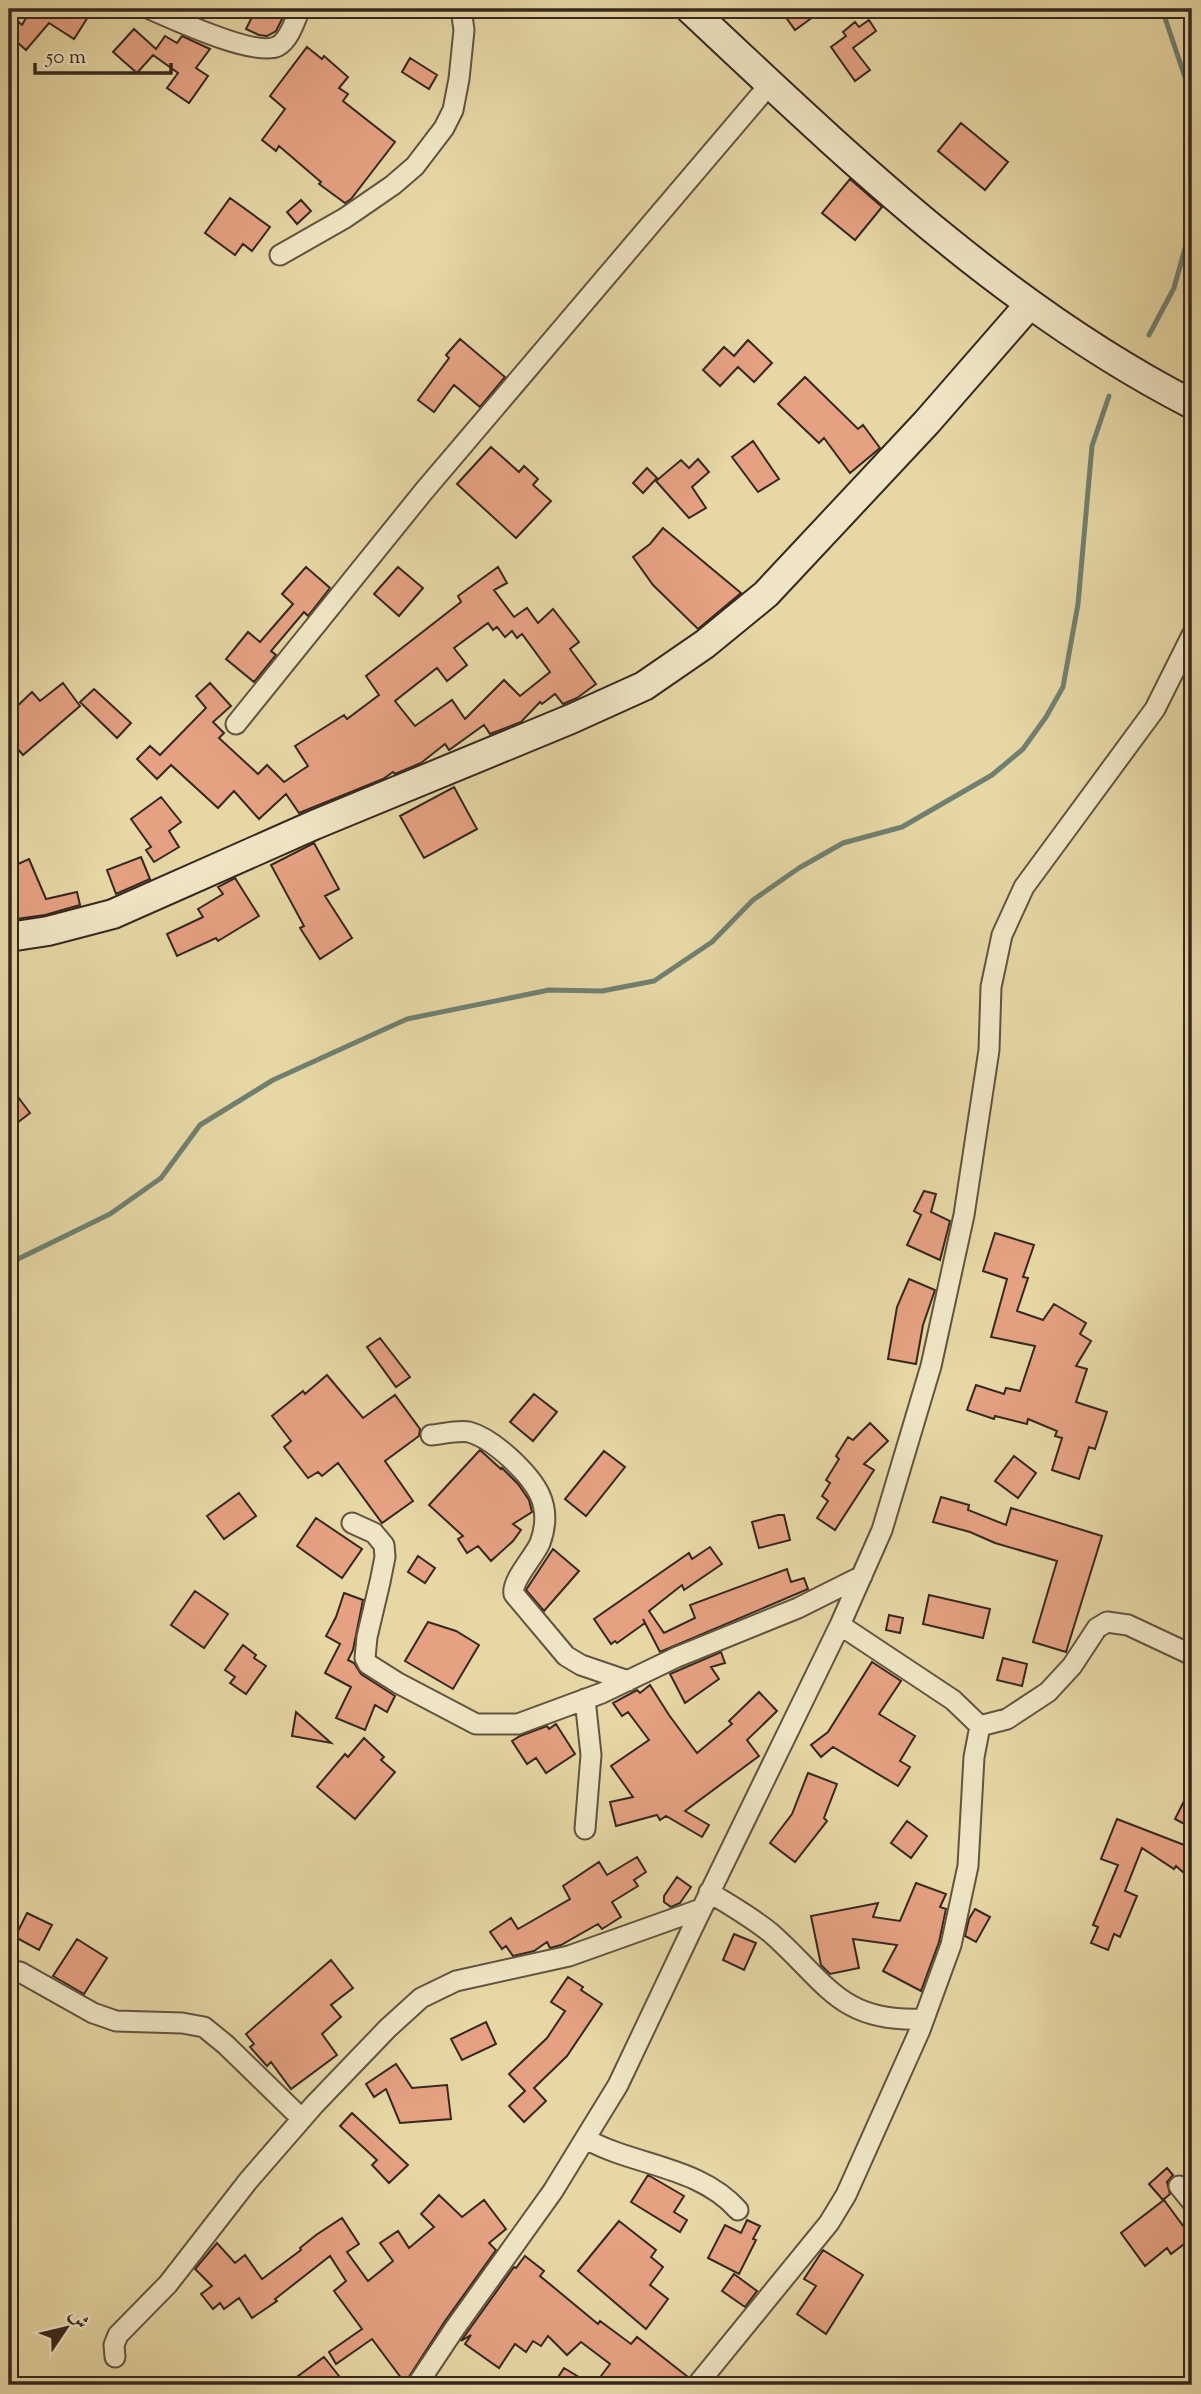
<svg xmlns="http://www.w3.org/2000/svg" width="1201" height="2394" font-family="'Sorts Mill Goudy',Amiri,serif">
<rect width="100%" height="100%" fill="#e6d7a5"/>
<filter id="stains"><feTurbulence type="fractalNoise" baseFrequency=".00286" numOctaves="4"/><feColorMatrix values="0 0 0 0 .2 0 0 0 0 .09 0 0 0 0 .02 0 0 0 .5 -.17"/></filter>
<radialGradient id="worn" r=".72"><stop offset=".6" stop-color="#630" stop-opacity="0"/><stop offset="1" stop-color="#630" stop-opacity=".3"/></radialGradient>
<g fill="none" stroke-linecap="round" stroke-linejoin="round">
<path stroke="#708070" stroke-width="5" d="M1162,9L1192,98
M1149,335L1174,288L1192,223
M9,1262L16,1260L110,1214L161,1178L200,1125L273,1080L407,1019L549,990L602,991L654,981L712,942L753,900L799,868L843,843L902,827L992,775L1023,749L1046,717L1063,687L1078,604L1092,446L1109,396"/>
</g>
<path fill="#e5a182" stroke="#36281e" stroke-width="2" fill-rule="evenodd" d="M26,9H93L74,39L49,23L26,50L9,35V13L22,25L30,11Z
M256,9H287L276,31L267,36L259,35L246,29Z
M780,9H824L795,30Z
M869,20L876,31L853,48L870,70L855,81L831,47L846,36L843,32L855,22L859,27Z
M134,29L156,49L165,36L177,43L182,36L210,49L196,68L208,76L189,103L167,88L178,73L153,55L137,73L113,52Z
M307,47L322,59L324,56L348,77L339,88L348,94L343,101L395,142L351,199L345,203L319,184L321,182L279,146L276,151L262,140L285,109L270,96Z
M410,58L437,75L429,89L402,72Z
M961,123L1008,162L985,190L938,151Z
M850,179L882,207L855,240L822,213Z
M230,198L270,227L252,251L243,244L235,255L205,233Z
M301,200L311,211L297,224L287,212Z
M460,339L505,377L480,407L454,385L434,412L418,400L449,358L446,355Z
M748,340L772,363L754,382L738,367L720,386L703,370L724,347L734,356Z
M805,377L858,429L863,425L880,448L850,473L824,438L819,443L778,404Z
M753,441L779,479L758,492L732,457Z
M491,447L519,472L524,466L538,479L533,485L551,501L516,538L457,484Z
M698,459L709,472L692,487L706,508L689,518L656,481L681,460L689,468Z
M647,468L657,478L643,493L633,483Z
M663,528L741,593L698,629L653,585L633,557L650,544Z
M306,567L330,588L308,616L304,612L271,651L276,655L254,682L226,659L248,632L260,642L293,604L282,594Z
M398,567L423,588L399,616L374,594Z
M498,567L507,583L494,590L514,617L527,608L538,623L553,609L579,642L570,649L596,684L577,698L563,704L555,694L542,704L540,702L521,722L490,734L484,725L449,750L445,744L421,763L395,774L393,772L383,779L299,813L286,794L259,819L234,791L218,808L171,765L157,779L137,759L150,746L160,755L206,708L196,696L210,683L231,706L213,722L224,733L219,738L258,774L267,765L284,782L308,766L295,746L344,715L347,719L379,695L366,676L461,602L458,596ZM488,623L493,630L497,627L505,637L512,631L517,638L522,634L550,672L520,696L504,680L465,719L452,700L415,726L395,701L437,668L447,681L467,665L454,648Z
M63,683L80,706L23,755L9,739V714L32,692L40,701Z
M94,689L131,723L117,738L80,702Z
M454,787L477,829L424,858L400,816Z
M161,797L181,822L169,831L179,847L154,862L146,850L151,847L131,819Z
M314,843L339,889L325,896L352,938L320,959L300,928L304,926L271,865Z
M141,857L150,879L116,894L107,870Z
M29,859L46,899L77,892L80,905L45,915L9,920V868Z
M235,878L259,916L218,941L216,938L177,956L167,934L203,917L198,909L223,894L218,887Z
M9,1085L30,1113L9,1129Z
M924,1191L936,1194L931,1212L950,1221L940,1260L907,1245L921,1215L914,1211Z
M995,1233L1034,1245L1023,1277L1028,1278L1017,1311L1043,1320L1054,1304L1086,1323L1080,1334L1091,1341L1076,1366L1087,1369L1076,1402L1107,1412L1095,1449L1089,1447L1079,1479L1052,1470L1062,1438L1055,1436L1057,1431L1028,1419L1027,1424L995,1416L994,1419L967,1410L976,1385L1004,1394L1006,1388L1020,1391L1035,1346L991,1337L1007,1279L983,1271Z
M909,1279L935,1290L923,1325L916,1364L888,1359L897,1307Z
M380,1338L410,1377L396,1387L367,1347Z
M327,1375L363,1418L395,1395L420,1429L419,1436L385,1461L413,1501L382,1523L338,1463L322,1476L318,1472L308,1478L284,1447L291,1441L272,1416L303,1391L305,1394Z
M534,1394L557,1412L533,1441L510,1422Z
M870,1423L888,1441L864,1464L874,1470L835,1530L817,1518L828,1501L822,1496L830,1483L826,1480L839,1459L836,1456L848,1437L853,1440Z
M480,1450L501,1469L502,1468L518,1484L529,1500L532,1512L513,1524L521,1530L513,1541L491,1561L478,1546L467,1553L458,1539L463,1536L429,1505Z
M604,1451L625,1467L586,1516L565,1499Z
M1014,1456L1036,1473L1018,1498L995,1481Z
M239,1493L256,1516L224,1539L207,1516Z
M941,1497L969,1505L968,1510L1006,1525L1011,1508L1102,1536L1066,1652L1033,1642L1057,1561L995,1543L970,1532L933,1522Z
M778,1515H784L790,1540L759,1548L752,1522Z
M316,1518L362,1549L342,1578L297,1546Z
M710,1547L722,1564L684,1590L682,1585L649,1611L664,1633L695,1618L690,1605L787,1569L791,1582L804,1578L808,1589L660,1652L643,1619L645,1623L617,1643L615,1641L611,1644L594,1619L689,1553L692,1559Z
M553,1549L579,1571L544,1611L526,1590Z
M418,1556L435,1568L425,1583L408,1572Z
M195,1591L228,1614L204,1648L171,1625Z
M344,1593L363,1600L353,1650L348,1660L354,1663L361,1674L395,1696L387,1712L375,1705L365,1730L336,1718L351,1687L325,1673L340,1644L326,1636L336,1617Z
M929,1595L990,1609L983,1638L923,1624Z
M889,1615L903,1618L900,1633L886,1630Z
M428,1622L456,1631L479,1645L453,1689L405,1661Z
M243,1645L256,1655L254,1658L266,1666L246,1694L230,1683L235,1677L225,1670Z
M721,1652L725,1663L711,1667L719,1679L685,1703L670,1674Z
M1003,1658L1027,1664L1022,1686L997,1680Z
M872,1662L901,1681L879,1714L915,1736L900,1761L910,1767L898,1786L833,1747L821,1757L811,1745L828,1732Z
M650,1685L669,1715L697,1753L732,1724L729,1721L759,1692L777,1711L747,1740L759,1756L685,1811L709,1825L702,1837L666,1816L660,1820L657,1815L616,1826L610,1802L633,1797L611,1766L649,1740L628,1712L622,1716L613,1703L637,1690L640,1693Z
M296,1712L331,1743L292,1736Z
M556,1724L575,1754L546,1773L536,1758L527,1764L512,1741L520,1736L547,1726L549,1729Z
M364,1738L384,1757L381,1760L395,1772L355,1819L317,1787L345,1754L348,1757Z
M808,1773L837,1784L824,1818L827,1821L795,1862L770,1843L792,1814Z
M1192,1785V1828L1175,1819Z
M1117,1819L1192,1848V1880L1176,1866L1174,1869L1142,1848L1125,1891L1137,1896L1120,1937L1114,1934L1108,1950L1091,1943L1098,1927L1093,1925L1118,1865L1101,1859Z
M907,1821L927,1836L911,1858L891,1843Z
M637,1857L646,1872L634,1880L638,1886L612,1902L621,1917L602,1929L598,1924L561,1945L550,1948L547,1942L534,1951L513,1956L506,1946L502,1949L490,1932L511,1918L518,1929L570,1899L563,1886L599,1862L607,1875Z
M677,1877L691,1887L680,1903L671,1907L664,1902V1896Z
M916,1883L946,1894L940,1907L946,1909L939,1942L921,1991L883,1971L897,1945L853,1939L859,1968L830,1974L821,1965L811,1916L878,1903L873,1917L900,1921Z
M975,1909L990,1917L976,1942L965,1936L969,1919Z
M27,1913L52,1925L39,1950L15,1937Z
M734,1934L756,1943L744,1970L723,1960Z
M77,1939L107,1958L84,1994L53,1976Z
M331,1960L353,1988L331,2005L341,2017L322,2034L337,2055L291,2089L271,2062L267,2066L250,2047L254,2044L246,2034Z
M568,1977L583,1987L581,1990L602,2004L567,2056L534,2088L546,2101L524,2122L509,2106L525,2091L509,2074L547,2038L565,2011L551,2002Z
M486,2022L496,2044L462,2060L451,2039Z
M396,2064L412,2088L447,2085L451,2119L400,2123L386,2089L374,2097L366,2084Z
M352,2113L408,2165L389,2183L372,2165L377,2160L340,2126Z
M1167,2168L1173,2175L1167,2182L1170,2194L1163,2200L1149,2184Z
M648,2175L684,2196L674,2212L687,2220L680,2232L631,2202Z
M439,2195L462,2217L484,2200L506,2229L489,2243L496,2250L445,2321L405,2383L372,2339L336,2364L329,2352L362,2329L334,2291L346,2281L330,2256L275,2299L277,2301L252,2318L239,2298L224,2309L220,2303L213,2309L201,2294L212,2286L195,2269L217,2243L235,2263L245,2255L262,2279L301,2250L300,2248L316,2235L342,2218L359,2244L347,2252L368,2281L393,2261L380,2243L398,2231L409,2248L434,2227L421,2214Z
M1164,2200L1192,2238L1171,2254L1167,2248L1145,2266L1121,2233Z
M747,2220L760,2226L753,2239L756,2240L739,2274L708,2258L725,2225L741,2233Z
M619,2221L656,2250L651,2257L663,2267L650,2285L668,2299L646,2329L578,2271Z
M823,2250L863,2275L826,2334L797,2314L816,2286L804,2279Z
M525,2256L544,2271L540,2276L598,2324L600,2321L631,2344L637,2337L688,2377L685,2385H612L601,2376L610,2364L581,2342L567,2355L548,2336L541,2346L533,2341L526,2352L515,2344L499,2368L465,2344L471,2335L461,2341L514,2267L516,2268Z
M734,2274L757,2291L745,2307L722,2291Z
M324,2357L346,2385H286Z
M564,2368L592,2385H553Z"/>
<g fill="none" stroke-linecap="round" stroke-linejoin="round">
<defs>
<path id="street" d="M150,9C173,19 257,58 278,46C290,39 295,20 300,9
M280,255L345,218L393,185L415,166L444,128L453,110L459,79L464,30L461,9
M236,724L424,491L770,84
M431,1435C442,1434 458,1430 469,1432C484,1436 499,1448 510,1458C536,1482 554,1505 540,1543C534,1557 511,1581 514,1594L566,1656L581,1665L628,1681
M352,1523L374,1533L384,1545L385,1557L380,1582L367,1637L365,1658L368,1664L398,1683L476,1724H518L602,1693L677,1657L798,1608L862,1576
M840,1625L953,1700L980,1726
M585,1699L591,1755L585,1829
M980,1726L1007,1719L1048,1692L1072,1666L1097,1628L1107,1622L1128,1625L1192,1655
M709,1892C731,1906 753,1918 772,1934C827,1983 840,2023 924,2019
M9,1970L20,1972L93,2013L116,2021L182,2023L204,2027L226,2045L302,2119
M586,2139C634,2166 699,2166 738,2210
M1179,2186L1192,2202
M115,2357L114,2345L118,2335L168,2284L248,2181L314,2105L388,2028L421,1998L456,1981L569,1956L701,1909
M417,2385L455,2328L553,2191L618,2085L692,1929L840,1625L882,1530L931,1366L964,1215L989,1050L991,987L1002,935L1024,887L1155,709L1192,635
M697,2385L829,2223L846,2195L920,2030L951,1945L968,1866L974,1757L980,1726"/>
<path id="secondary" d="M690,9C845,154 1001,306 1192,404
M9,937L48,931L113,914L314,825L571,719L644,686L705,644L766,594L927,422L1029,305"/>
</defs>
<use href="#street" stroke="#625440" stroke-width="23"/>
<use href="#secondary" stroke="#36281e" stroke-width="32"/>
<use href="#street" stroke="#efe5c4" stroke-width="19"/>
<use href="#secondary" stroke="#efe5c4" stroke-width="28"/>
</g>
<rect width="1201" height="2394" fill="none" stroke="#e6d7a5" stroke-width="35"/>
<rect x="10" y="10" width="1180" height="2373" fill="none" stroke="#36281e" stroke-width="3.5"/>
<rect x="18" y="18" width="1166" height="2359" fill="none" stroke="#36281e" stroke-width="2"/>
<g transform="translate(66 2328) rotate(55)" stroke="#efe5c4" stroke-width="5" paint-order="stroke">
<path d="M0-5L12 26L0 18L-12 26Z" fill="#36281e"/>
<text y="-10" font-size="19" font-weight="bold" text-anchor="middle" fill="#36281e">ش</text>
</g>
<path d="M35 63v10h136v-10" fill="none" stroke="#36281e" stroke-width="3.5"/>
<text x="46" y="63" font-size="21" fill="#36281e" stroke="#efe5c4" stroke-width="5" paint-order="stroke">50 m</text>
<rect width="100%" height="100%" filter="url(#stains)"/>
<rect width="100%" height="100%" fill="url(#worn)"/>
</svg>
